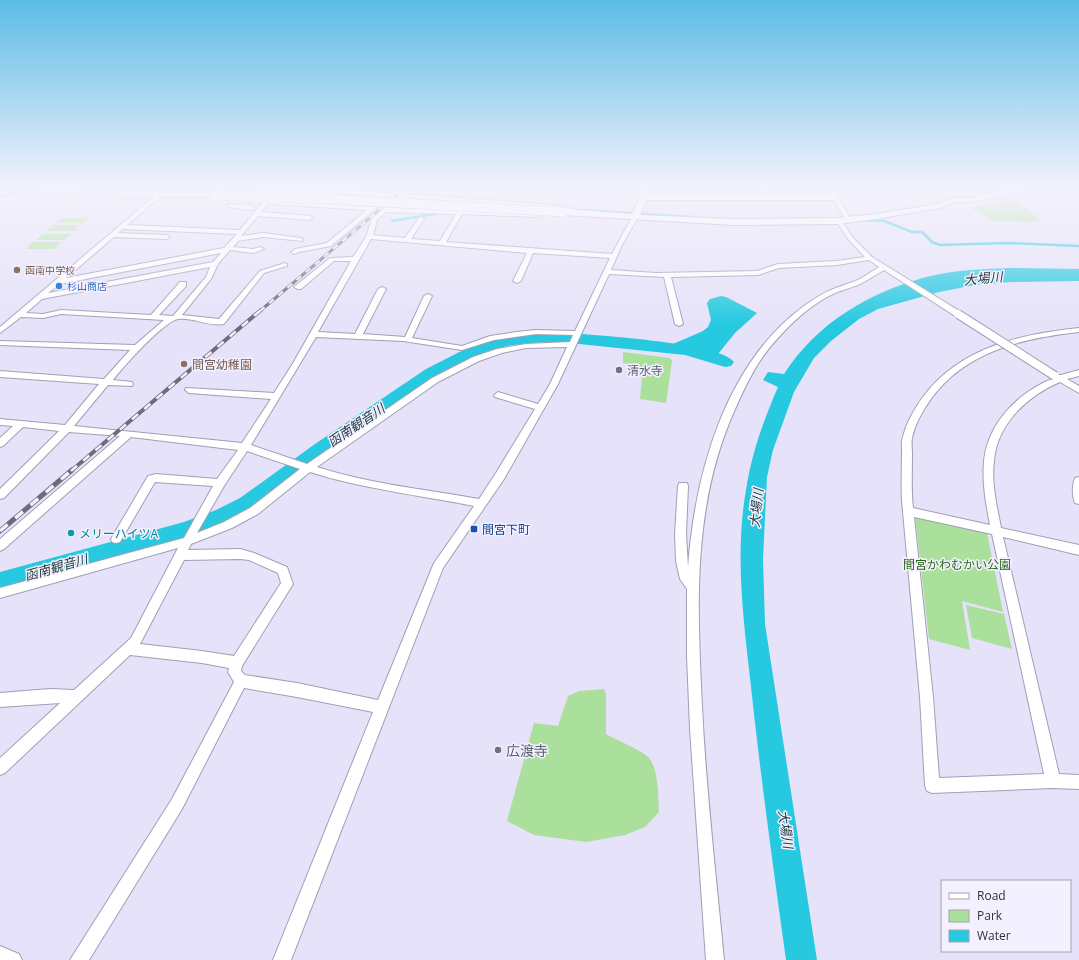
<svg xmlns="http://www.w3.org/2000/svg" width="1079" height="960" font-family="'Open Sans','Noto Sans JP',sans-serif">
<rect width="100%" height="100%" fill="#e6e2f9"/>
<path fill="#abdf9c" d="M1007,201L1019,203L1043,222L994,221L970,208Z
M62,218H89L82,223H56Z
M53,225H80L74,231H46Z
M43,234H71L64,240H36Z
M33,242H61L54,249H26Z
M623,352L670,358L672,361L666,403L640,399L642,377L638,375V365L623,363Z
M915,516L987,533L1003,612L962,601L970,650L929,639Z
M966,605L1004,614L1012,649L972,638Z
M604,689L606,694V734C616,740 642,750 649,758C659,770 658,798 659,812L645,827L625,835L586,842L534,835L507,821L534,723L558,726L568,696L579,691Z"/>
<path fill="#27c9e0" d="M1011,268L1079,269V281L1011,282L975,285L939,292L878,309L859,319L831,341L814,358L794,392L773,450L767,477L763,559L765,624L817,960H786C773,866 760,772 750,678C743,616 735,553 746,490C752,452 763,422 778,387L763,380L768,372L784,374C817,323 868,293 926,277C953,270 983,269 1011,268Z
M721,296L726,297L757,313L735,333L718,354L725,358L721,365C698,357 680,350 655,350V345L673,344L703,331L708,327L711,320L707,303L710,299Z"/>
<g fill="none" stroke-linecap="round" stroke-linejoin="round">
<path stroke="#27c9e0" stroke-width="2.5" d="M0,197L29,189
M578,211L583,210L692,217
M858,220L884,221L912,232H922L932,242L940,245L1008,243L1079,246
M392,221L441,213"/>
<path fill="#27c9e0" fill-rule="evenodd" d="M560,332C589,335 720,342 734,362L731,366L725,367L685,355L560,342L529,343L507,346L489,351L438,377L329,454L256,510L232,522L187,539L0,594V572L184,522L216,510L240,498L315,444L426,369L477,343L506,336L529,333Z"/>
<defs>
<path id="street" d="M0,189H9L0,193Z
M167,189H174L154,202L127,225L240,230L262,203L241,202L239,201V199L265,200L270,194L237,193L236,192L239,190H356L385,193L388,195L386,200L331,246L299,252L294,254L291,252L295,249L327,243L367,210L268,204L261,212L310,216L313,218L310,220L258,216L241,236L263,233L301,238L303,239V241L263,237L238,241L233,247L253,249L261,247L264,249L253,253L230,250L218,264L211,279L182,315L219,319L260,271L285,263L287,264V266L264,273L224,324C209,327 193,317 178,319C163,322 123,367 113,380L132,382L133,384L132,386L108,385L74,426L242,443L271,399L189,393L185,390L186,388L274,393L292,365L351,261H334L301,289H298L294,287L330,258L353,257L366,237L372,218L406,189H413L408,194L554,205L569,208L585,213L582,215L554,209L404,197L390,208L538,213L541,215L538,217L462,214L446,242L612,254L632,217L637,216L638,217L622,245L611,270L656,273L757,271L778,264L837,261L865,257L849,240L836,221L839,219L841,220L853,238L872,257L961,312V316H955L884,270C877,274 871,278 864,282C855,287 845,289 835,293C813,303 794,320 778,338C759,358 747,382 736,407C692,503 697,603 702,706C706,791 716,875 724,960H706L690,729L687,656V589L680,579L676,561L675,534L678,486L679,483H687L688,486L686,534L688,567C695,473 725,364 804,306C814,299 824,292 836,288C843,285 851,283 858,280C866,276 872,271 879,267L869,260L837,265L779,268L758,275L671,277L683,324L679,326L675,324L664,277L609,274L558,384L504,479L443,568L291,960H273L373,712L297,697L244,688L182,809L89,960H70L172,799L234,682L228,672L229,668L202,663L130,655L5,773L0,775V758L60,703L0,707V693L50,689L74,690L131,638L178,548L0,598V588L184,538L213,486L155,482L120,542L116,543L112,542L111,539L148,476L156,474L217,479L238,450L131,437L4,549L0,551V539L120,436L69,432L4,498L0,499V489L59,431L23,427L3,446L0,447V438L13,426L0,425V419L65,425L99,384L0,377V371L104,379L130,350L0,345V341L135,345L164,320L61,314L43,318L21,317L0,333V327L150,200ZM276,194H356L382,196L371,207L271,200ZM386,212L456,214L440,241L411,239L424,219L421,217L419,218L405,238L373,235L377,220ZM123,229L237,234L224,248L66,278L114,237L167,239L170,237L167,235L118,233ZM371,239L527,253L513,281L517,283L521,281L533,253L610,258L575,331L536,330L516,332L490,336L462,346L412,338L432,296L428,294L424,296L405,337L363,334L386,289L382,287L378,289L355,334L318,332ZM221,253L213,262L48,293L60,284ZM210,267L206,277L173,316L159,315L186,286V282H180L151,315L61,310L43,314L26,313L42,299ZM536,334L573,335L570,342L526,344L497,349L473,357L432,378L307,464L251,445L316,337L403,341L462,350L494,340ZM567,347L550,384L538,404L498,392L494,395L495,397L535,409L496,473L479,499C425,489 369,484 317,467L438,382L479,361L502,353L526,348ZM247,451L300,469L250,508L224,522L197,533L224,486ZM310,472C363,489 419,495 474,506L434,563L378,700L297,683L245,675L241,671L242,666L293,584L287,567L254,553L240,549L188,550L191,544L232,528L258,514ZM240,559L249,560L278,573L281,583L234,656L202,651L140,644L184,560Z
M828,189H834L851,220L850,221H846L834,200H643L640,198L643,196H832Z
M230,204L252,206L255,208L252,210L228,207L227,206Z
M1079,328V332C1024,338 965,351 931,399C923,410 915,424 912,438C911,443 912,448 912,453C912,472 911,490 913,508L990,525C986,504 982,483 984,461C988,422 1019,392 1054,378V375H1061L1079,370V376L1067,379L1079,386V393L1060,382C1027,396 997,424 994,461C991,483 997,506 1001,528L1079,545V555L1003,537L1059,774L1079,775V789L1053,788L932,793L927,791L925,786L920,697L902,501C901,484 902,468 902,452C902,447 901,442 903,437C906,423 915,408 923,397C960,347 1021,334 1079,328ZM914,517L992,534L1044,774L939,778L933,697Z
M1079,477V504L1075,503C1072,496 1072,485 1075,478Z
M0,946L19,954L22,960H0Z"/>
<path id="secondary" d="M27,189L216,193L220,195L216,197H160L31,191Z
M643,189H651L640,215L734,219L837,218L876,214L938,204L953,198H972L1007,189H1029L1025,191L972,202H954L940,208L876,219L837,224L734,225L563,215L559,212L563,209L632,214Z"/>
</defs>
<use href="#street" stroke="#a29eb4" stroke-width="2"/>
<use href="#secondary" stroke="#a29eb4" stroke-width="2"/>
<use href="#street" fill="#fff" fill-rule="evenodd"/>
<use href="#secondary" fill="#fff" fill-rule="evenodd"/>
<defs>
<path id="rail-far2" d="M260,311L404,189"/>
<path id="rail-far1" d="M71,471L261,310"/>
<path id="rail" d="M0,531L72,470"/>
</defs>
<use href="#rail-far2" stroke="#6e6c79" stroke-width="3"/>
<use href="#rail-far1" stroke="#6e6c79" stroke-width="4"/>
<use href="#rail" stroke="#6e6c79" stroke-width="5"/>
<use href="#rail-far2" stroke="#f3f1ff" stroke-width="2" stroke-dasharray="6" stroke-linecap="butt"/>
<use href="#rail-far1" stroke="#f3f1ff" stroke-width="2.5" stroke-dasharray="8" stroke-linecap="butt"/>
<use href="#rail" stroke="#f3f1ff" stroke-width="3.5" stroke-dasharray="10" stroke-linecap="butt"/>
<defs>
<path id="street-bridge" d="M958,314L1055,376"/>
<path id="secondary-bridge" d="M216,195L344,200L563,212"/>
</defs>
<use href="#street-bridge" stroke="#a29eb4" stroke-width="10" stroke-linecap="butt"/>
<use href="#secondary-bridge" stroke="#a29eb4" stroke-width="10" stroke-linecap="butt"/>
<use href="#street-bridge" stroke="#fff" stroke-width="8"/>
<use href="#secondary-bridge" stroke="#fff" stroke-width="9"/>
</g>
<linearGradient id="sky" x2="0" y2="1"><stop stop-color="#5bbce5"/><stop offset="0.58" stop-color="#f4f2fc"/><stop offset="1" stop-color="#f4f2fc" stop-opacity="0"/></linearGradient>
<rect width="1079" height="324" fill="url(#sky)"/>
<g fill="#8d6e63" stroke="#f3f1ff" stroke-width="1.5">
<circle cx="17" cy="270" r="4"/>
<circle cx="184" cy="364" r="4"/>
</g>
<circle fill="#3f7fe0" stroke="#f3f1ff" stroke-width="1.5" cx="59" cy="286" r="4"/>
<g fill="#6b7280" stroke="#f3f1ff" stroke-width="1.5">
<circle cx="619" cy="370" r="4"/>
<circle cx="498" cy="750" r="4"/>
</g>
<rect fill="#1a4fb4" stroke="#f3f1ff" stroke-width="1.5" x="470" y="525" width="8" height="8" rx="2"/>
<circle fill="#0f9aa8" stroke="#f3f1ff" stroke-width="1.5" cx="71" cy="533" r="4"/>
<g text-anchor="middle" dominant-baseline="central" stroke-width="3" stroke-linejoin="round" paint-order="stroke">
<g font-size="10" fill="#785e54" stroke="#f3f1ff" text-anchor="start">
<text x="25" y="270">函南中学校</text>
</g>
<g font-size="10" fill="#366cbe" stroke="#f3f1ff" text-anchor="start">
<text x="67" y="286">杉山商店</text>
</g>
<g font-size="12" fill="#785e54" stroke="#f3f1ff" text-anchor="start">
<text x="192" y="364">間宮幼稚園</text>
</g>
<g font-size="12" fill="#5b616d" stroke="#f3f1ff" text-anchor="start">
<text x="627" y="370">清水寺</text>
</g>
<g font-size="12" fill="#164399" stroke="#f3f1ff" text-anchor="start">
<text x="482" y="529">間宮下町</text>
</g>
<g font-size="12" fill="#0d838f" stroke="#f3f1ff" text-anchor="start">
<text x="79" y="533">メリーハイツA</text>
</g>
<g font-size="12" fill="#2d6719" stroke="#f3f1ff">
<text x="957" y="564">間宮かわむかい公園</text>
</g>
<g font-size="13" font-style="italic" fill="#233b40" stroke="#f3f1ff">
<text transform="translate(983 278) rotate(-5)">大場川</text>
<text transform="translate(356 425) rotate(-34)">函南観音川</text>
<text transform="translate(756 508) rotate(-84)">大場川</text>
<text transform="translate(56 567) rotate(-16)">函南観音川</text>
<text transform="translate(786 829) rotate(82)">大場川</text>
</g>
<g font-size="14" fill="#5b616d" stroke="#f3f1ff" text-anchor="start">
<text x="506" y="750">広渡寺</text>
</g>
</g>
<rect x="941" y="880" width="130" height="72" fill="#f3f1ff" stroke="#a6a4b0"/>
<rect x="949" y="893" width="20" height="6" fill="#ffffff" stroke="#a6a4b0"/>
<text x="977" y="900" font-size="12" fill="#32313a">Road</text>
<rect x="949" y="910" width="20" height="12" fill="#abdf9c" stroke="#a6a4b0"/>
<text x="977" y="920" font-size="12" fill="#32313a">Park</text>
<rect x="949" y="930" width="20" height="12" fill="#27c9e0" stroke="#a6a4b0"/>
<text x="977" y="940" font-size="12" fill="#32313a">Water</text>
</svg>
